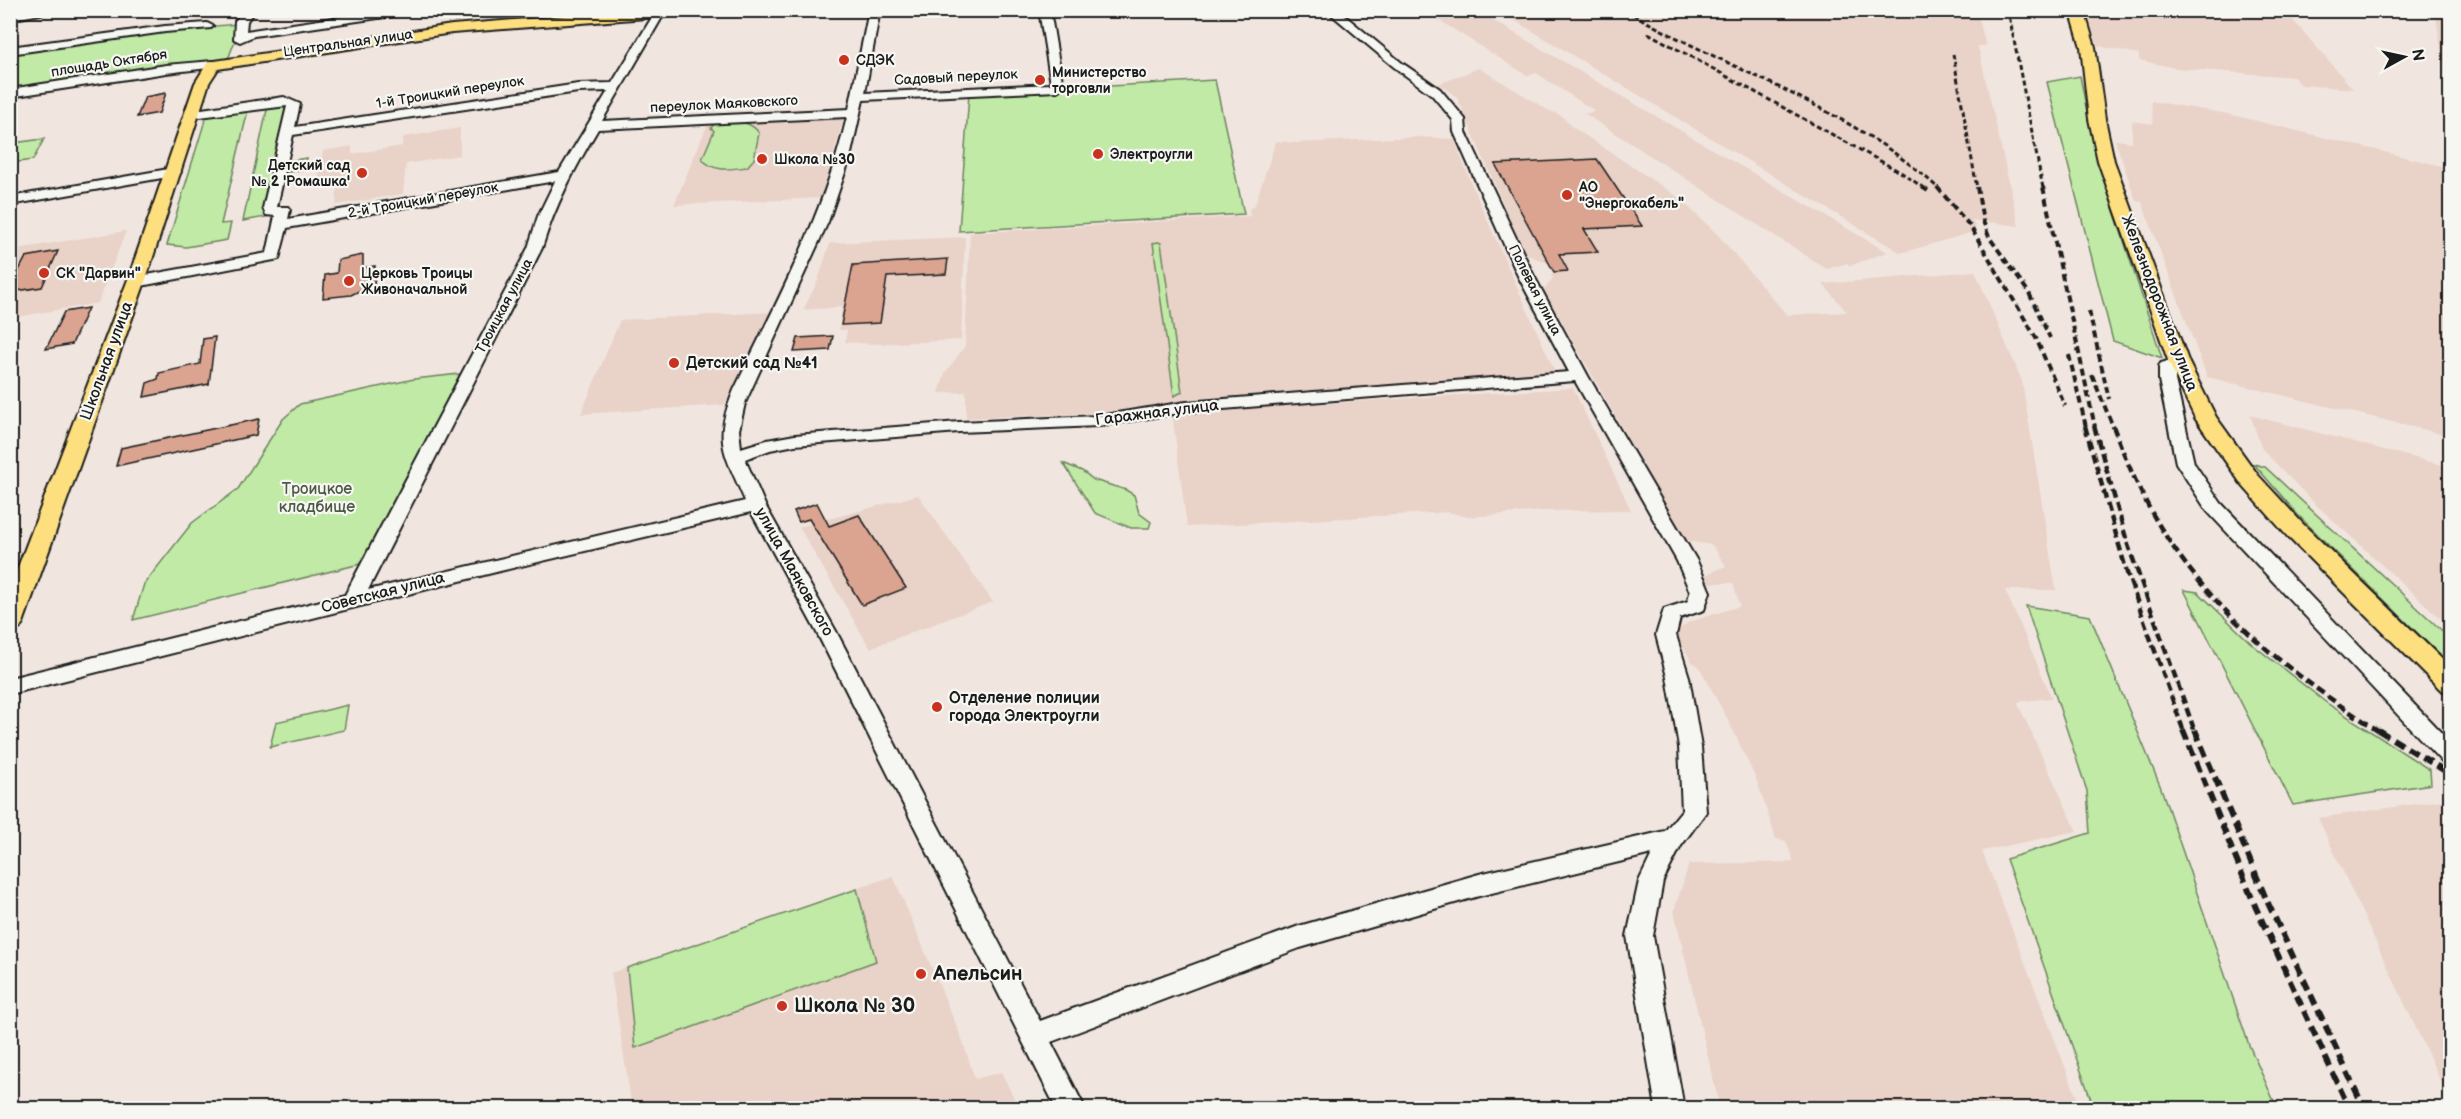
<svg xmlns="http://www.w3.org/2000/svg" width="2461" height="1119" font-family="'Balsamiq Sans',sans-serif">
<rect width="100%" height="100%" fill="#f0e6df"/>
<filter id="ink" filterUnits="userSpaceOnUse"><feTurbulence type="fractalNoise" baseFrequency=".0167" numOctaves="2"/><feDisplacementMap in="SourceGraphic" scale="12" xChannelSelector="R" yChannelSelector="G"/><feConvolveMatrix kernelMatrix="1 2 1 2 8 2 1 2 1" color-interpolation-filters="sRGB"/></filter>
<g filter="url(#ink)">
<path fill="#e9d2c8" d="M1448,10L1477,11L1887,252L1850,266L1847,263L1827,269L1585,114L1595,111L1536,73L1528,76L1429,14Z
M1499,11H1977L1986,46H1978L2019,226L1972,220L1976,228L1970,233L1901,253Z
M2086,11H2285L2353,89L2301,85L2294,77L2175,68L2139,60V54L2098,46Z
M2435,11L2450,12V104V103Z
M1479,68L1548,110L1562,116L1571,126L1678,197L1717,234L1787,315L1847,312L1823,284L1975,271L2022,381L2056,590H2005L2052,698L2017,702L2077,831L1982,851L2081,1108H1720L1674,911L1689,864L1794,862L1786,841L1776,839L1757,781L1730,724L1699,666L1692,662L1675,633L1689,622L1740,606L1733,583H1706L1703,576L1726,566L1712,545L1686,541L1544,290L1553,278L1551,275L1555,274L1550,264L1525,254L1457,97L1439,84Z
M2151,101L2228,114L2450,168V436L2207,377L2142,202L2136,201L2115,140L2132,142V121L2153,124Z
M844,117L821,198L674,205L709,121Z
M460,128V155L406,164L403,194L336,205L338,183L317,186L323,151L352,146V154L402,146L403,137Z
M1417,137L1454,139L1473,188L1556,374L1192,400L1131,412L966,418V392L939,393L945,373L965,346L970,233L1250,216L1249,208L1254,207L1276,141L1297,143Z
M126,231L98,303L11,318V250Z
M965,237L961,340L872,344L845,342L847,330H839L842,307L803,310L817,283L830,243Z
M772,312L724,405L581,414L620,320Z
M1573,388L1631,510L1543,511L1468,517L1448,512L1187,527L1172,413Z
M2250,415L2450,467V627L2313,502L2262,449Z
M918,495L993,602L870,648L799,527Z
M2450,799V1101L2318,818Z
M893,876L962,1039L975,1079L1001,1072L1019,1108H632L611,973Z"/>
<path fill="#c0eaa6" stroke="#6e8361" stroke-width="1.5" d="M519,10L571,11L596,14L569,17L560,14L528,20L519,16Z
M237,24L236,38L228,59L11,92V52L151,32Z
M2080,76L2095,152L2162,358L2113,341L2047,82Z
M1215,80L1244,214L959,231L969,94Z
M268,105L294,107L282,162L307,158L305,169L278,174L271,212L272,216L243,221Z
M249,106L221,224L231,223L227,240L186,247L167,245L206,117L229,109Z
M722,123C737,122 750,120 759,133L754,159L747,167C731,169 714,173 702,159L714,131L711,128L713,125Z
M44,139L33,160L11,163L13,143Z
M1158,242L1161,243L1182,392L1174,396L1153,243Z
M460,374L364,563L133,620L144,584L192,523L238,489L283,419L300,404L414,379Z
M1063,463L1082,471L1094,480L1126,490L1134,495L1139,513L1151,522L1149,528H1131L1095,513Z
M2254,464L2265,467L2450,638V665L2298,515Z
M2184,590L2198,592L2253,645L2328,704L2430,770L2431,784L2293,805Z
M2026,606L2090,616L2161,788L2249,1045L2277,1108H2094L2006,859L2090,833L2087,791Z
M348,705L344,730L270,747L276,722Z
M857,889L876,961L635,1048L627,968Z"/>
<path fill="#daa491" stroke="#1c1c1c" stroke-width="1.5" d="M166,93L159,113L137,117L145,97Z
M1597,159L1642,226L1584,229L1598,252L1559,254L1568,271L1554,272L1495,164Z
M58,251L42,287L10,292V274L18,272L26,257Z
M363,255V268L375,266L374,288L361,290L351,295L323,298L325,275L337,273L338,260Z
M948,259L946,274L887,277L880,323L841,325L853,265Z
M88,308L72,344L46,349L64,312Z
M833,336L830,350L794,352L798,338Z
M215,337L209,384L144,397L147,383L158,379L159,373L200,364L203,339Z
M259,419L256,435L116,466L121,448Z
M817,503L829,526L859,515L906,588L862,605L809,519L799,522L794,511Z"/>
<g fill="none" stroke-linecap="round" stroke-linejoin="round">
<defs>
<path id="minor" d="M31,10H60L10,20V14Z
M244,10H255L247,21L246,31L386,10H418L413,13L254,36L240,42L234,39L235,21Z
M586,10H614L626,15L621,18Z
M869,10H880L865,93L1051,84L1039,10H1050L1063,87L1057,91L863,100L850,158L828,222L745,403L739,430L741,448L767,440L795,435L959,422L1098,416L1186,402L1569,372L1518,276L1454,132L1453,120L1432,95L1394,67L1326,10H1338L1402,63L1440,89L1465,119L1466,132L1534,276L1588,376L1697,561L1710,592L1704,610L1680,618L1676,635L1689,677L1701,747L1706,812L1681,846L1663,881L1653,936L1684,1108H1656L1627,936L1639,881L1652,854L1479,896L1300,948L1051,1042L1085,1108H1056L816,631L751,512L500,571L10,694V678L345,595L528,248L538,216L555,181L287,228L279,259L136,287L131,285L128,282L136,277L267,253L275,216L266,215L263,208L287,106L192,118L188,117L186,114L188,111L284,97L300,104L295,127L578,84L612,83L654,14L659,11L664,14L602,121L849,109ZM608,91L559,172L288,219L290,210L288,207H277L293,135L578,92ZM847,117C824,215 777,301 734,390C712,442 725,453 745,501L368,590L542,248C555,205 575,168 598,129ZM1575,381L1677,561L1690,592L1688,601L1664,609L1656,635L1667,677L1679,747L1682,810L1665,831L1479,874L1299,926L1040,1021L836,631L765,505L745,459L770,450L795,445L959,432L1098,426L1186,412Z
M207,23L213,26L211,28L165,32L10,54V47L165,26Z
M213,61L219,65L217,67L166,73L10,97V89L166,65Z
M174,168L179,169L181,172L179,175L10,205V197Z
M2179,358L2187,363L2185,366L2175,369V380L2194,463L2221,503L2450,742V765L2442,762L2207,511L2176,463L2159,380V366L2161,363Z"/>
<path id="major" d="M639,10H704L698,14L452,33L218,69L209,83L145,282L23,623L19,629L10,632V588L127,282L195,83L208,62L452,25Z
M2070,10H2084L2095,47L2105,119L2114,161L2189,363L2216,417L2258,475L2303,524L2450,667V693L2441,690L2287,536L2242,485L2195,418L2169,363L2098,161L2089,119L2081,47Z"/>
</defs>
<use href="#minor" stroke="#1c1c1c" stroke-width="4"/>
<use href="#major" stroke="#1c1c1c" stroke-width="4"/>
<use href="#minor" fill="#f6f6f2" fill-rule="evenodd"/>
<use href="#major" fill="#fddf80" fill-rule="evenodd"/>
<path stroke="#1c1c1c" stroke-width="3" stroke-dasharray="5 3" stroke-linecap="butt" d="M1626,10C1729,71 1848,106 1938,188
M2008,10L2043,188
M1648,33L1902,173L1924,188
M1953,54L1977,188"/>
<path stroke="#1c1c1c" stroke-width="4" stroke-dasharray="7 4" stroke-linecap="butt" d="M1922,187L1928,191
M1937,187L1970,226L2036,338L2065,406
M1977,187L1983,221L1989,237L2029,293L2050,338
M2043,187L2095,427
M2089,311L2109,399
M2069,355L2086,427
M2092,375L2113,427"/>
<path stroke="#1c1c1c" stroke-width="4.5" stroke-dasharray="9 4.5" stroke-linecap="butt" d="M2085,426L2127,573L2184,732
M2094,426L2128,545L2195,732
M2113,426C2126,460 2140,494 2159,525C2212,613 2295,678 2381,732"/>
<path stroke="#1c1c1c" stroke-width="6" stroke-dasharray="11 6" stroke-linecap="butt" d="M2183,730L2256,908L2349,1108
M2195,730L2267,901L2364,1108
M2378,730L2450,774"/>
</g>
</g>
<g fill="#c8321e" stroke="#f6f6f2" stroke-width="2">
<circle cx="844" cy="60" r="6"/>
<circle cx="1040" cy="80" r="6"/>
<circle cx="1098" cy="154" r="6"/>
<circle cx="762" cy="159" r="6"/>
<circle cx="362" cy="173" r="6"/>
<circle cx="1567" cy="195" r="6"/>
<circle cx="44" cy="273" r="6"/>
<circle cx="349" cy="281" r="6"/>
<circle cx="674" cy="363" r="6"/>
<circle cx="937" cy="707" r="6"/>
<circle cx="921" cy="974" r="6"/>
<circle cx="782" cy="1006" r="6"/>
</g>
<g text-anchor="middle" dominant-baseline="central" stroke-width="4.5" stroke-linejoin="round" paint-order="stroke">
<g font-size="14" fill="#1c1c1c" stroke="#f6f6f2">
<text transform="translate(348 43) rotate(-8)">Центральная улица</text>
<text transform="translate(109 63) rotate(-9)">площадь Октября</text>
<text transform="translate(956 77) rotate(-3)">Садовый переулок</text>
<text transform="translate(450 92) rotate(-9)">1-й Троицкий переулок</text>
<text transform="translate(724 104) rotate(-3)">переулок Маяковского</text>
<text transform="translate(423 200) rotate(-10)">2-й Троицкий переулок</text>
<text transform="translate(1535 290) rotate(63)">Полевая улица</text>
<text transform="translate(504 306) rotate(-62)">Троицкая улица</text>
</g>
<g font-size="14" font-weight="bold" fill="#1c1c1c" stroke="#f6f6f2" text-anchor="start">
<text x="856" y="60">СДЭК</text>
<text x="1052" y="72">Министерство<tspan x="1052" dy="16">торговли</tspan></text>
<text x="1110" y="154">Электроугли</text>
<text x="774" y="159">Школа №30</text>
<text x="350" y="165" text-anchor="end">Детский сад<tspan x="350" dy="16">№ 2 'Ромашка'</tspan></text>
<text x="1579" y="187">АО<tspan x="1579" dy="16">"Энергокабель"</tspan></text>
<text x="56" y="273">СК "Дарвин"</text>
<text x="361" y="273">Церковь Троицы<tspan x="361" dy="16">Живоначальной</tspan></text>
</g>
<g font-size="16" fill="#1c1c1c" stroke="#f6f6f2">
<text transform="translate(2159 303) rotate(69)">Железнодорожная улица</text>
<text transform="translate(107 361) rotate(-70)">Школьная улица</text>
<text transform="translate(1157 413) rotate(-7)">Гаражная улица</text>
<text transform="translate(794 572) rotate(61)">улица Маяковского</text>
<text transform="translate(383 593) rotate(-14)">Советская улица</text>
</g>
<g font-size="16" font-weight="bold" fill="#1c1c1c" stroke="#f6f6f2" text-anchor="start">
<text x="686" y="363">Детский сад №41</text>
<text x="949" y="698">Отделение полиции<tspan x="949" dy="18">города Электроугли</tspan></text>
</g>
<g font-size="16" fill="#4d5a45" stroke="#f6f6f2">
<text x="317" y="489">Троицкое<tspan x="317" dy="18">кладбище</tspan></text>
</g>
<g font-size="20" font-weight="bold" fill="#1c1c1c" stroke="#f6f6f2" text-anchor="start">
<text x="933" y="974">Апельсин</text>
<text x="794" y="1006">Школа № 30</text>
</g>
</g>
<rect width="2461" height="1119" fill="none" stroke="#f6f6f2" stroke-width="36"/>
<rect x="18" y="18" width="2425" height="1083" fill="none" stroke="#1c1c1c" stroke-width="2" filter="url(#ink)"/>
<g transform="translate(2404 57) rotate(82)" stroke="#f6f6f2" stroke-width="4.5" paint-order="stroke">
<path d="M0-4.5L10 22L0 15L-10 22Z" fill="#1c1c1c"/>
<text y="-9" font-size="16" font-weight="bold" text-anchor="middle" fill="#1c1c1c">N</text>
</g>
</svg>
